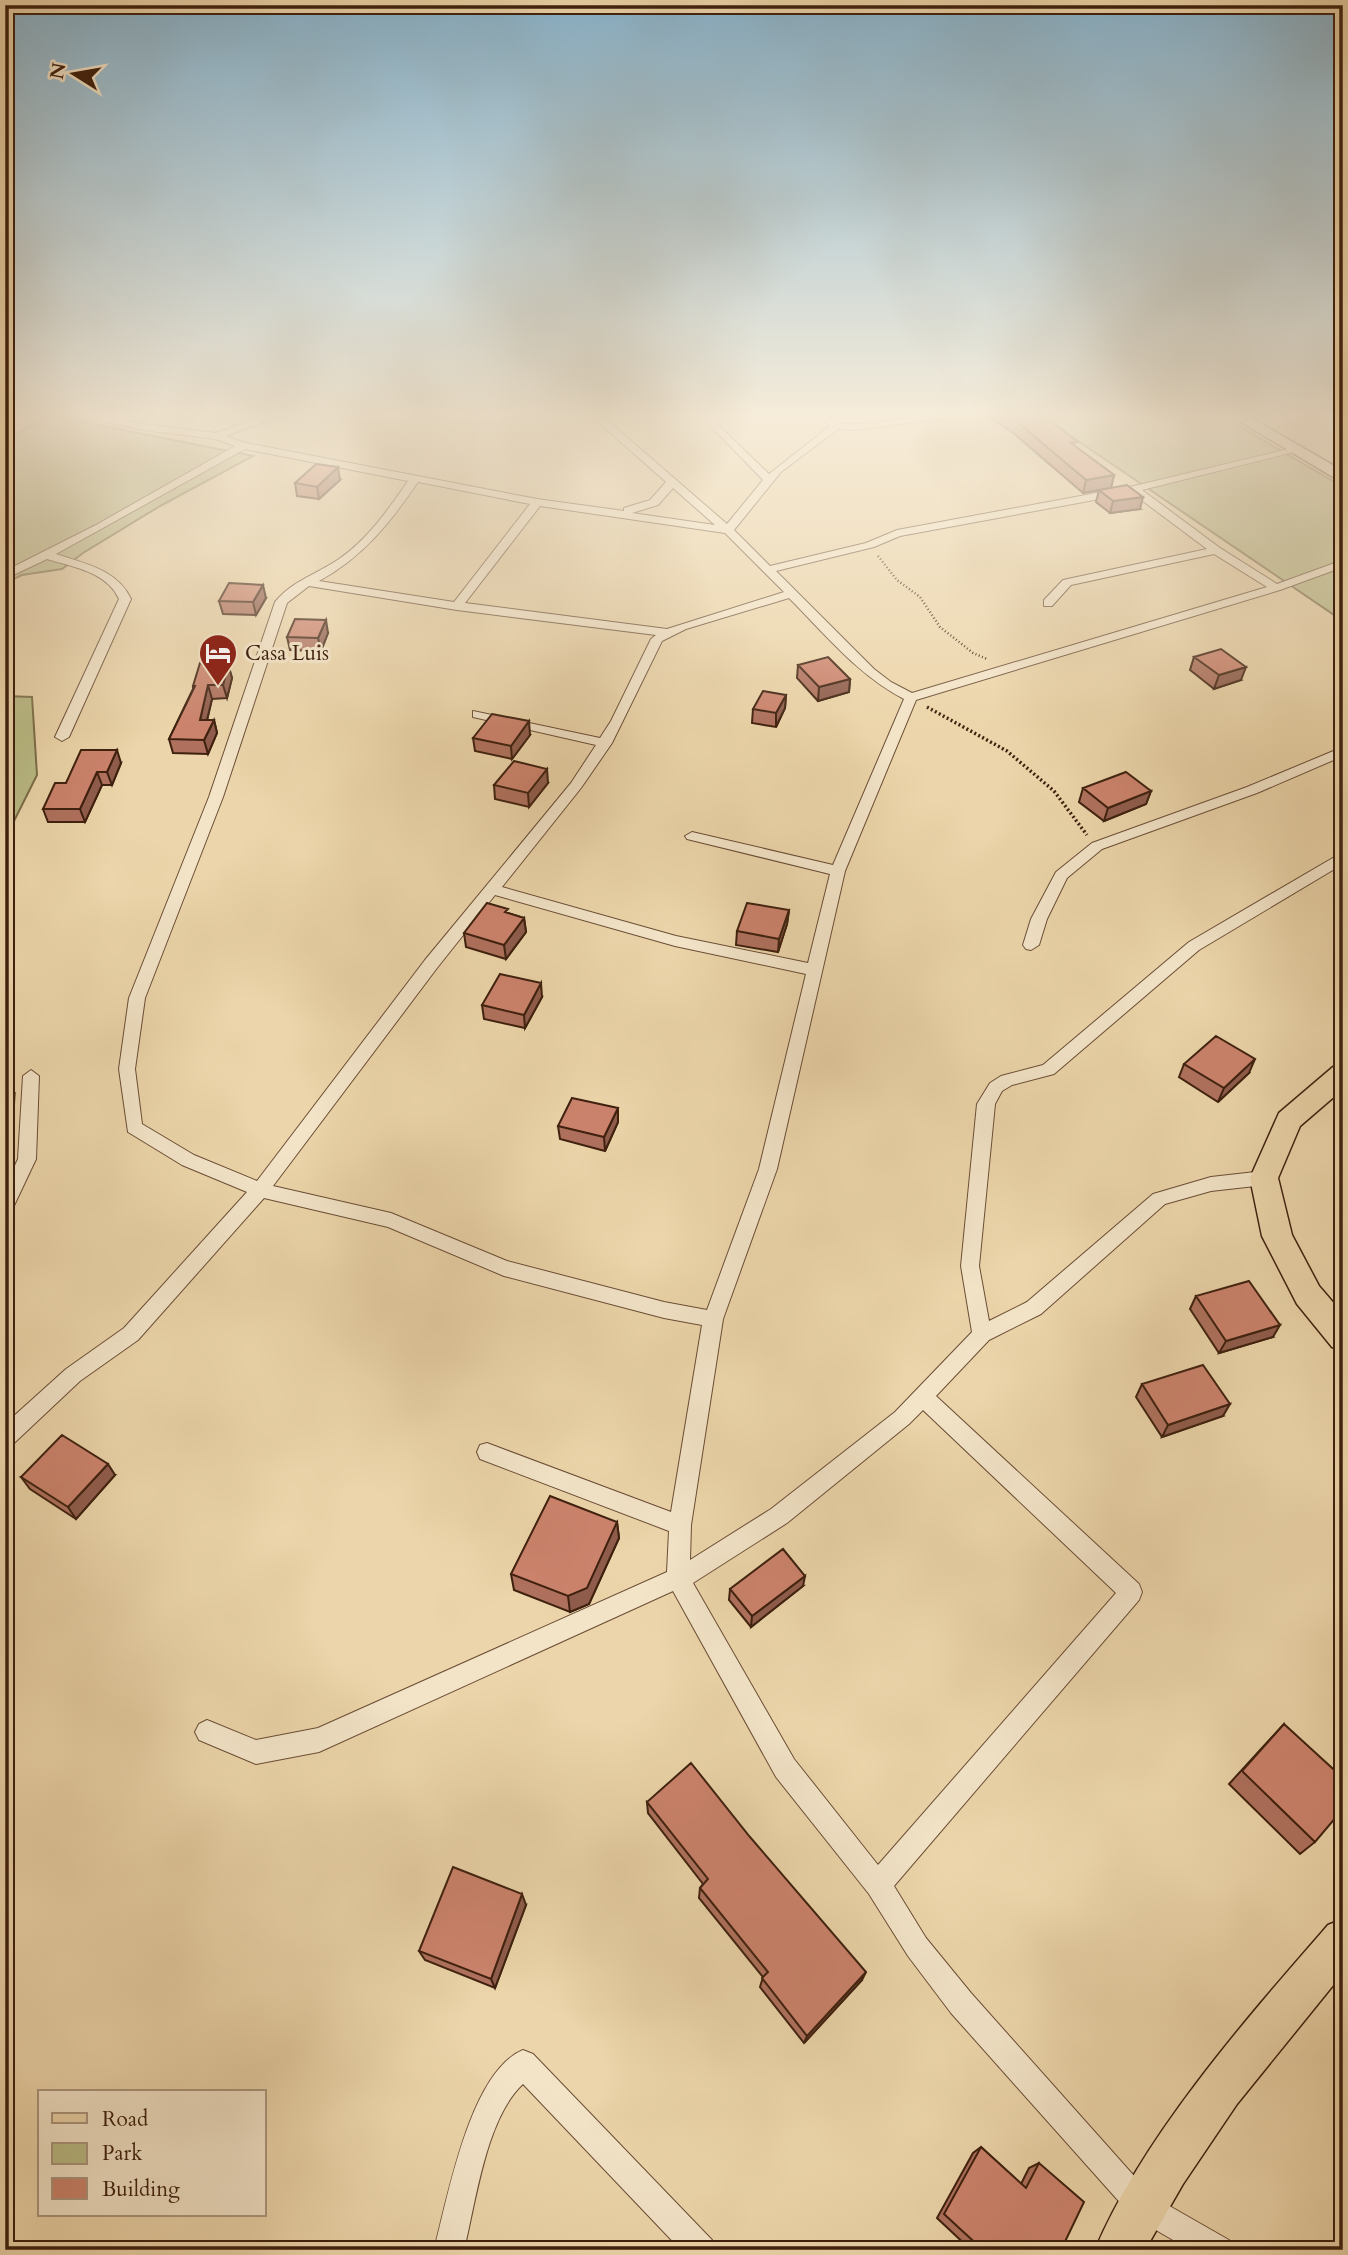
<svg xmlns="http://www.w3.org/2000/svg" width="1348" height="2255" font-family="Cardo,serif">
<rect width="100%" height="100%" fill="#ecd5aa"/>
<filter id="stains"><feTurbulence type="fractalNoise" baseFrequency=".00286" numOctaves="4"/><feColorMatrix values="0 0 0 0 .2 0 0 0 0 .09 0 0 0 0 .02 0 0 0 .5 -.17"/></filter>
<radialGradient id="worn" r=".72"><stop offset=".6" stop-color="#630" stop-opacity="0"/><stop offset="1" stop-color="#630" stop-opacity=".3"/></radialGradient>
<path fill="#babc86" stroke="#7c6e4a" stroke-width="2" d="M1037,413H1217L1343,487V621Z
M48,415L253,456L160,506L83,553L62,569L22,575L5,583V441Z
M5,696L32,697L37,775L5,839Z
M5,1093H15L10,1150L5,1159Z"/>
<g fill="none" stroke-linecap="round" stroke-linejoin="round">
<defs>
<path id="minor" d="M65,413H84L144,424L216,433L274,413H288L226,436L246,443L537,499L624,511V508L650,500L666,482L588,413H599L727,524L763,480L698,413H706L769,474L830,426L816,413H827C830,416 835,422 839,423C856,429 936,413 962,413L957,416L856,430L838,429L781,472L734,530L770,566L866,543L897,530L1134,486L1297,447L1302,450L1142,490L1220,548L1277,584L1343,560V567L1280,590L916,700L845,871L777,1169L723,1319L691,1525L690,1560L771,1509L895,1412L972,1332L961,1266L977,1104L990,1083L1001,1076L1043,1065L1189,942L1343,852V864L1199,950L1054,1074L1012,1085L1002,1091L995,1104L979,1266L989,1321L1027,1302L1153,1194L1211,1177L1264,1171L1270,1173L1273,1178L1270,1183L1264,1185L1211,1191L1165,1204L1041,1314L989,1340L936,1396L1139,1584L1142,1592L1139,1600L894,1886L926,1938L971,1993L1152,2196L1229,2240L1234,2250H1190L1132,2216L951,2013L908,1956L869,1894L776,1777L673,1591L319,1752L256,1764L199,1740L195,1732L199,1724L207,1720L256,1740L318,1728L667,1572L669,1531L480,1459L477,1452L480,1445L487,1443L671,1512L702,1325L664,1318L504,1276L388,1227L264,1198L138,1340L80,1381L12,1445L5,1447V1424L66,1369L124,1328L247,1192L182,1165L128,1132L119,1069L129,998L209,797L275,602C292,581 317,574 339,559C368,539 388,510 408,481L245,449L56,554C85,564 117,569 131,599L69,737L62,741L55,737L119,599C107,572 73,567 47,559L5,579V571L96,525L235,446L215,439L144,430ZM418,482L530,504L454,602L319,581C363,557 390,523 418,482ZM673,488L715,525L632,513L658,505ZM1132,493L1207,549L1063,580L1044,600V606H1052L1071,585L1214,554L1267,587L912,693L891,682L874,669L776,571L874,547L900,536ZM540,506L725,533L784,592L667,629L465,603ZM309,586L457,610L656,635L651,639L611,721L600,738L473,711V717L596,745L571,783L425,960L257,1181L194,1155L142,1124L135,1069L145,998L223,797L287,603ZM789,598C825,634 859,676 904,699L833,865L692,832L685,836L687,839L830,874L808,963L676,936L502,887L581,788L612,743L662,641L686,629ZM495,895L675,946L806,974L759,1169L707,1310L664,1302L507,1261L391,1213L273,1186L437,968ZM923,1410L1116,1593L878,1865L794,1759L693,1583L787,1523L909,1424Z
M12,423L17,426L5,432V425Z
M1343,747V756L1257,793L1102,849L1067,878L1047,919L1039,945L1031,950L1026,949L1023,945L1031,919L1056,872L1092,843L1247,787Z
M31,1070L39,1076L36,1159L11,1212L5,1214V1187L18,1159L23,1076Z
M523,2050L533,2054L712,2240L717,2250H681L523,2084C486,2118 476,2201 464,2250H434C448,2197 470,2072 523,2050Z"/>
<path id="secondary" d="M1226,413H1243L1343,471V483Z"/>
<path id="primary" d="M1343,1064V1089L1300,1126L1278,1178L1292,1235L1319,1286L1343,1314V1350L1332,1347L1297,1304L1262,1236L1250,1178L1279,1113L1333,1067Z
M1343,1919V1973L1237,2104L1183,2184L1145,2250H1095C1143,2136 1247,2018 1328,1925Z"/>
</defs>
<use href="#minor" stroke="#6a4d35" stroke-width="2"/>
<use href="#secondary" stroke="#3e200e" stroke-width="3"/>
<use href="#primary" stroke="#3e200e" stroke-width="3"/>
<path stroke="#3e200e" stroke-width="2.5" stroke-dasharray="1 2.5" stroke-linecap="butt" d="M878,556L897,580L920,597L940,627L973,653L987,659"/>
<path stroke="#3e200e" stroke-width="3.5" stroke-dasharray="2 2.5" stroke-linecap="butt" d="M927,707L1007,751L1054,791L1087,835"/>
<use href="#minor" fill="#f3e4c8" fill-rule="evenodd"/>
<use href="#secondary" fill="#f3e4c8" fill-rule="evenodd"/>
<use href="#primary" fill="#ecd5aa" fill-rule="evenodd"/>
</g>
<path fill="#af715e" stroke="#3e200e" stroke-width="2" d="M992,413H1040L1077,448L1114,475L1111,488L1083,493L1012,432L991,418Z
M340,480L319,499L297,496L295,483Z
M1099,490L1140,509L1110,513L1096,502Z
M266,598L256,615L223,614L219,601Z
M328,633L321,651L290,650L287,637Z
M1194,657L1241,680L1214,689L1190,670Z
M228,664L232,678L227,698L212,699L207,720H214L217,733L208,754L173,753L169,739L193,689V686Z
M798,665L850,679L849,692L818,701L797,678Z
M786,695L785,708L776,727L752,723L753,709Z
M530,735L512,759L475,751L473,738Z
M121,763L112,785H102L85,822H48L43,809L66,783Z
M548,783L529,807L495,799L494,785Z
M1083,788L1151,791L1146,804L1104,821L1079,802Z
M789,910L787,924L778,952L736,945L737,931Z
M508,913L524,918L526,932L506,959L466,947L464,933Z
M542,997L525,1028L484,1019L482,1005Z
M1184,1064L1249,1073L1218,1102L1179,1077Z
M618,1108V1122L605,1151L560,1139L558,1126Z
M1196,1296L1273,1337L1219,1353L1190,1309Z
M1142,1384L1223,1416L1162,1437L1136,1397Z
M115,1475L76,1519L30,1489L21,1477Z
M617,1522L619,1538L589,1604L570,1612L514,1590L511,1574Z
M803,1586L751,1627L729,1600L730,1589Z
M1284,1724L1315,1842L1300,1854L1229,1784Z
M647,1802L862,1980L804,2043L760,1987L763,1977L699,1898L700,1888L703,1884L648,1813Z
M526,1905L495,1988L425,1960L419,1951Z
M981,2147L1021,2184L1029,2168L1039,2163L1061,2250H971L937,2218L973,2153Z"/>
<path fill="#8f5c4c" stroke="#3e200e" stroke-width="2" d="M338,467L340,480L319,499L317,487Z
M1114,475L1111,488L1083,493L1086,480Z
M1143,497L1140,509L1110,513L1113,501Z
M263,585L266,598L256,615L253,602Z
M326,620L328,633L321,651L318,638Z
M228,664L232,678L227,698L223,685Z
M1246,667L1241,680L1214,689L1219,675Z
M850,679L849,692L818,701L819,687Z
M208,685L212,699L204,733L200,720Z
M786,695L785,708L776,727V713Z
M214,720L217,733L208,754L204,740Z
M529,721L530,735L512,759L511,746Z
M117,750L121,763L112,785L107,772Z
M547,769L548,783L529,807L528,793Z
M97,772L102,785L85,822L80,809Z
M1151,791L1146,804L1104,821L1108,808Z
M789,910L787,924L778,952L779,939Z
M524,918L526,932L506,959L504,945Z
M541,983L542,997L525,1028L524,1015Z
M1255,1059L1249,1073L1218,1102L1224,1088Z
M618,1108V1122L605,1151L604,1137Z
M1280,1325L1273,1337L1219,1353L1226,1341Z
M1230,1404L1223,1416L1162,1437L1168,1425Z
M108,1464L115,1475L76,1519L68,1507Z
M617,1522L619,1538L589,1604L570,1612L568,1596Z
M805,1576L803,1586L751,1627L752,1616Z
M522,1894L526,1905L495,1988L491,1979Z
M866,1972L862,1980L804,2043L807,2036Z"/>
<path fill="#cc836d" stroke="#3e200e" stroke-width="2" d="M1004,413H1040L1078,442L1071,443L1114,475L1086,480L1015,420Z
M316,464L338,467L317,487L295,483Z
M1127,485L1143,497L1113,501L1099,490Z
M229,583L263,585L253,602L219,601Z
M295,619L326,620L318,638L287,637Z
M1221,649L1246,667L1219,675L1194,657Z
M828,657L850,679L819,687L798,665Z
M200,663L228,664L223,685H208L200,720H214L204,740L169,739L195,686H193Z
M763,691L786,695L776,713L753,709Z
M492,714L529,721L511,746L473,738Z
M81,750H117L107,772H97L80,809H43L55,783H66Z
M514,761L547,769L528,793L494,785Z
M1126,772L1151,791L1108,808L1083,788Z
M487,903L508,909L505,912L524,918L504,945L464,933Z
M747,903L789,910L779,939L737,931Z
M500,974L541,983L524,1015L482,1005Z
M1216,1036L1255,1059L1224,1088L1184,1064Z
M572,1098L618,1108L604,1137L558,1126Z
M1249,1281L1280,1325L1226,1341L1196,1296Z
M1203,1365L1230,1404L1168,1425L1142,1384Z
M62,1435L108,1464L68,1507L21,1477Z
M550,1496L617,1522L587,1588L568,1596L511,1574Z
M783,1549L805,1576L752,1616L730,1589Z
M1284,1724L1343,1778V1809L1315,1842L1242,1771Z
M691,1763L750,1837L866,1972L807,2036L762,1978L768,1972L700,1888L708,1879L647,1802Z
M453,1867L522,1894L491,1979L419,1951Z
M981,2147L1026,2188L1039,2163L1084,2202L1061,2250H983L944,2214Z"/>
<linearGradient id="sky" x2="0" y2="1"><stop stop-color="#89b6d1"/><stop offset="0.57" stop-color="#f6ecd9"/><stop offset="1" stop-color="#f6ecd9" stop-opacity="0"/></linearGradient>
<rect width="1348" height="728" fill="url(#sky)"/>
<defs>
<symbol id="hotel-pin" viewBox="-11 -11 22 30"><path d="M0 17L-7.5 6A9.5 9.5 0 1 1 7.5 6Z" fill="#8f2418" stroke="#f3e4c8"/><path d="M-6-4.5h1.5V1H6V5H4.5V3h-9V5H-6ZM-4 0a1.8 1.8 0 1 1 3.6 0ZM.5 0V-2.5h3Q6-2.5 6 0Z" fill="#fff"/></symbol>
</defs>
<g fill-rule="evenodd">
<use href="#hotel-pin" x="196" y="631" width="44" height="60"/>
</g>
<g text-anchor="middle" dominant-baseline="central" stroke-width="6" stroke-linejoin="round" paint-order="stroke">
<g font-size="21" fill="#3e200e" stroke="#f3e4c8" text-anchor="start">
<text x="245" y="653">Casa Luis</text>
</g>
</g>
<rect width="1348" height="2255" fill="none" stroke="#ecd5aa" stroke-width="28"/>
<rect x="7" y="7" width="1334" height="2241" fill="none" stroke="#3e200e" stroke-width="3.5"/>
<rect x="14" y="14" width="1320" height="2227" fill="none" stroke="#3e200e" stroke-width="2"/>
<rect x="38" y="2090" width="228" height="126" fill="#f3e4c8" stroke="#ab967e" stroke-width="2"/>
<rect x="52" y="2113" width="35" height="10" fill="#ecd5aa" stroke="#ab967e" stroke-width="2"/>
<text x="102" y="2126" font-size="21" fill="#3e200e">Road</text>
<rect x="52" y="2143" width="35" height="21" fill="#babc86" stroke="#ab967e" stroke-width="2"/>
<text x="102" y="2160" font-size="21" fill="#3e200e">Park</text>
<rect x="52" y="2178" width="35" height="21" fill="#cc836d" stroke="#ab967e" stroke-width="2"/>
<text x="102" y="2196" font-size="21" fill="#3e200e">Building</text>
<g transform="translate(74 74) rotate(281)" stroke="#f3e4c8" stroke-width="5" paint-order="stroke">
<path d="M0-5L12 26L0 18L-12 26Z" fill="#3e200e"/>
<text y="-10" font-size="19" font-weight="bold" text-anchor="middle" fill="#3e200e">N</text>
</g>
<rect width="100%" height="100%" filter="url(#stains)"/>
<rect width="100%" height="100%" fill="url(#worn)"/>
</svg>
